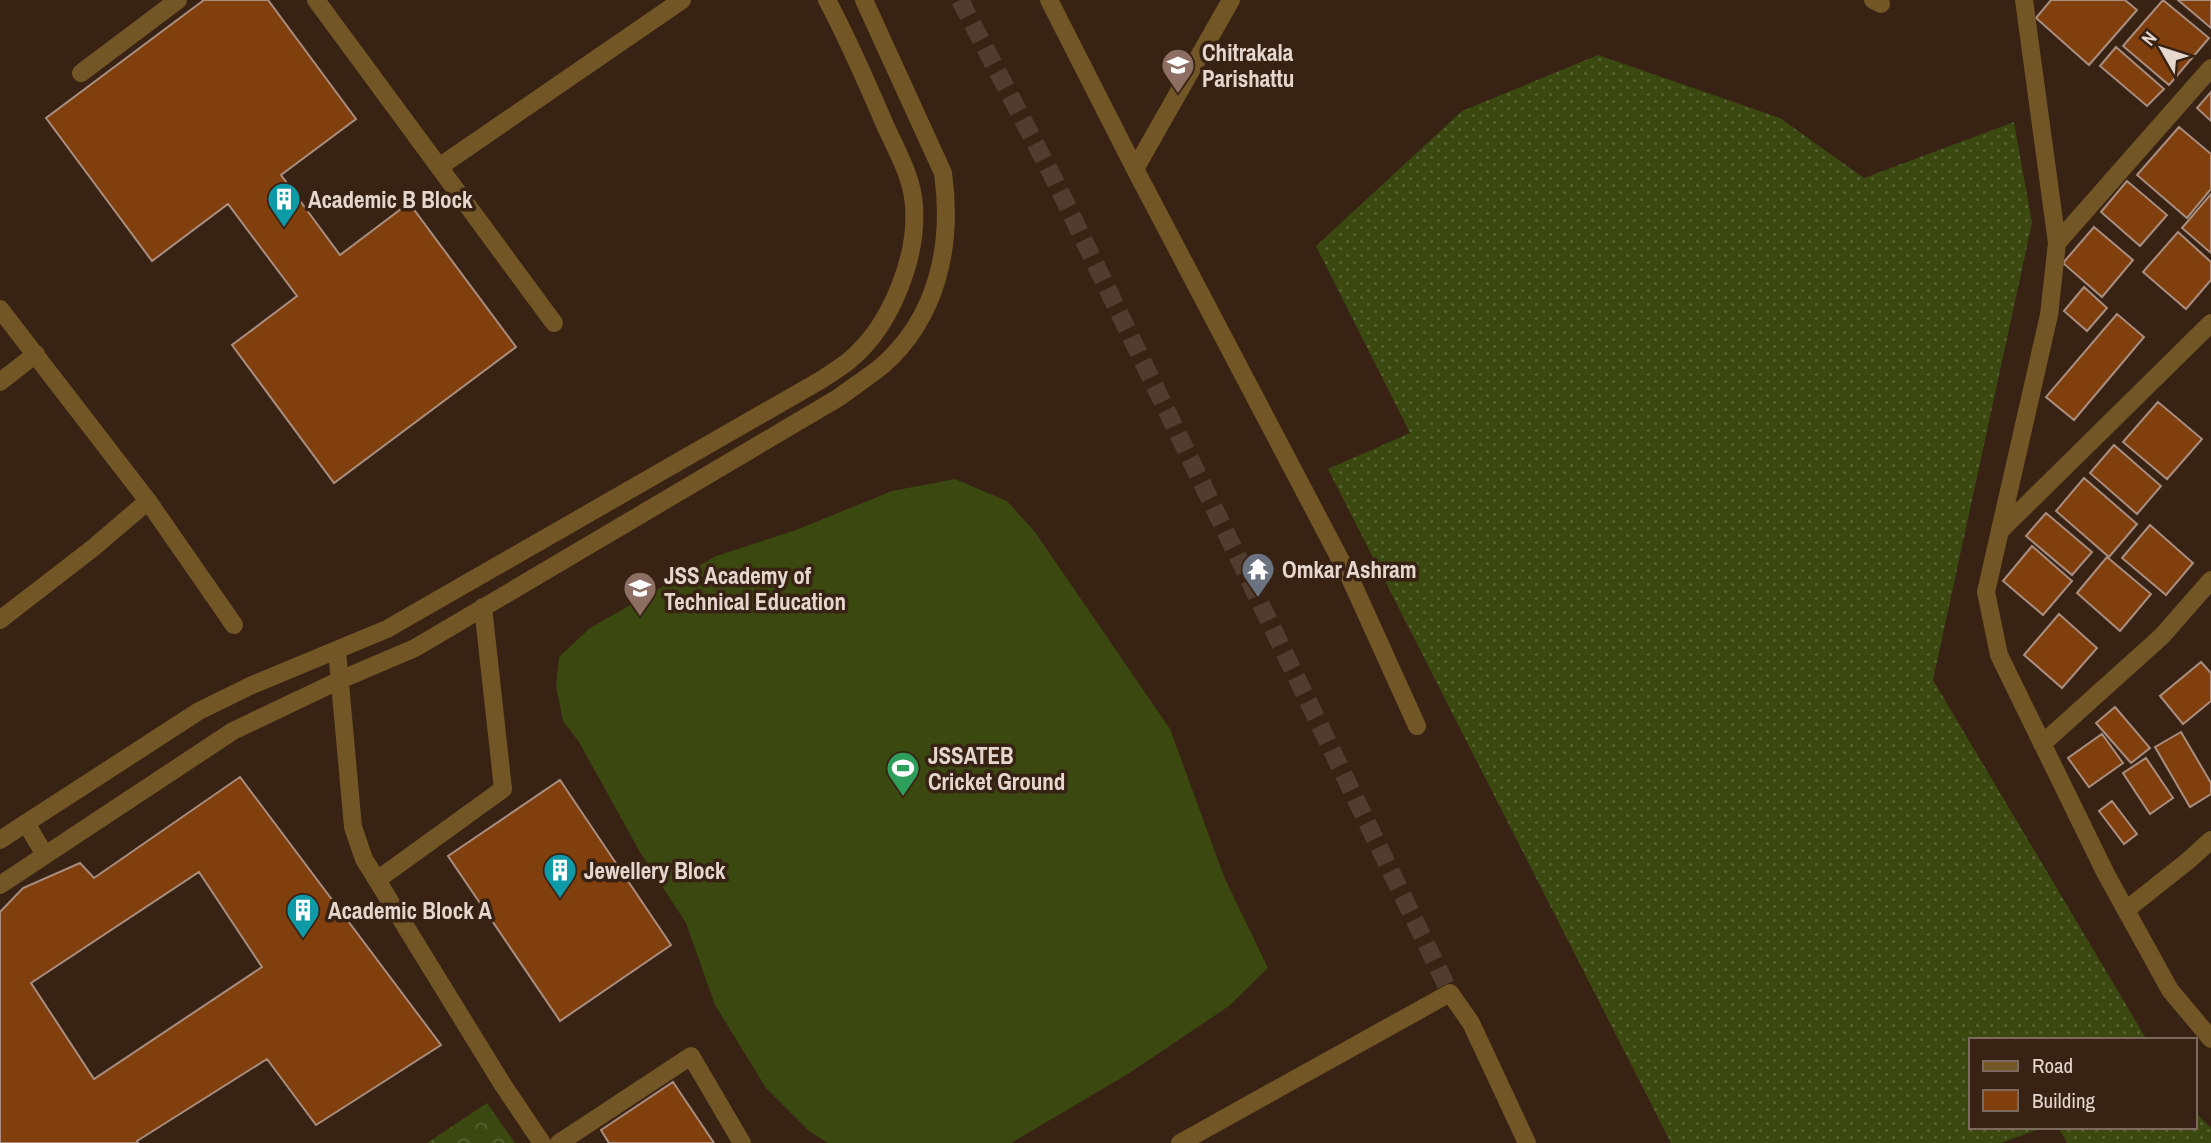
<svg xmlns="http://www.w3.org/2000/svg" width="2211" height="1143" font-family="'Archivo Narrow',sans-serif">
<defs>
<pattern id="grass-dots" width="8" height="8" patternUnits="userSpaceOnUse" patternTransform="scale(1.75)"><rect width="8" height="8" fill="#3b4810"/><path d="M2 2h.1M6 6h.1" fill="none" stroke="#576232" stroke-width="1.8" stroke-linecap="round"/></pattern>
<pattern id="forest-crowns" width="20" height="18" patternUnits="userSpaceOnUse" patternTransform="scale(1.75)"><rect width="20" height="18" fill="#3b4810"/><path d="M2 6a3 3 0 1 1 6 0M12 15a3 3 0 1 1 6 0" fill="none" stroke="#576232"/></pattern>
</defs>
<rect width="100%" height="100%" fill="#372214"/>
<path fill="url(#grass-dots)" d="M1598,55L1780,118L1864,178L2014,122L2032,223L1933,680L2147,1040H1971V1127H2045L2001,1143H1671L1328,469L1410,433L1316,246L1462,111Z
M2195,1112L2211,1128V1143H2067L2058,1127H2195Z"/>
<path fill="url(#forest-crowns)" d="M487,1103L515,1143H427Z"/>
<path fill="#3b4810" d="M955,479L1007,501L1035,532L1170,729L1225,879L1268,968L1229,1006L1128,1074L1011,1143H828L809,1131L766,1088L715,1005L686,923L641,854L579,742L563,721L556,686L559,657L590,628L716,556L796,530L892,491Z"/>
<path fill="#803f0d" stroke="#a98e7f" stroke-width="2" fill-rule="evenodd" d="M204,0H268L356,119L281,175L340,255L409,203L516,347L334,483L232,345L297,296L228,204L152,261L46,118Z
M2051,0H2125L2137,10L2089,65L2036,18Z
M2163,0L2209,38L2169,85L2123,46Z
M2178,0H2211V28Z
M2116,47L2164,89L2147,106L2100,66Z
M2211,92V121L2197,108Z
M2179,127L2211,154V189L2187,218L2137,175Z
M2127,181L2167,215L2140,246L2101,212Z
M2211,194V253L2182,228Z
M2094,227L2133,260L2102,297L2063,263Z
M2178,232L2211,262V280L2186,309L2143,272Z
M2084,287L2107,308L2087,331L2064,311Z
M2117,314L2144,337L2074,420L2046,397Z
M2158,402L2202,439L2167,479L2123,442Z
M2114,445L2161,486L2137,514L2090,473Z
M2084,478L2137,524L2109,557L2056,511Z
M2046,513L2092,552L2072,575L2026,536Z
M2150,525L2193,563L2166,595L2122,558Z
M2032,546L2072,581L2043,615L2003,581Z
M2107,557L2151,594L2120,631L2077,593Z
M2059,614L2097,648L2062,688L2024,655Z
M2201,662L2211,673V701L2183,724L2160,696Z
M2115,707L2150,748L2131,763L2096,723Z
M2181,732L2211,783V794L2190,807L2155,747Z
M2102,734L2123,763L2089,787L2068,758Z
M2146,758L2173,798L2150,814L2123,773Z
M240,777L441,1045L316,1125L267,1059L137,1141L138,1143H0V912L23,888L80,863L94,878ZM199,872L262,967L94,1079L31,983Z
M560,780L671,945L560,1021L448,856Z
M2112,801L2137,834L2124,844L2099,811Z
M673,1082L714,1143H609L601,1130Z"/>
<g fill="none" stroke-linecap="round" stroke-linejoin="round">
<path stroke="#513d30" stroke-width="18" stroke-dasharray="18 9" stroke-linecap="butt" d="M960,0L1054,179L1450,993"/>
<path stroke="#725626" stroke-width="18" d="M316,0L554,323
M1049,0L1135,169L1231,0
M1873,0L1881,4
M2024,0L2057,243L2049,315L1986,592L1999,655L2106,874L2170,990L2211,1039
M81,73L178,0
M439,167L682,0
M1135,169L1350,578L1417,726
M2057,243L2211,68
M0,309L148,501L93,548L0,620
M0,382L36,354
M148,501L234,625
M2000,531L2211,323
M337,650L353,827L364,859L503,1085L542,1143
M2042,744L2162,636L2211,580
M26,823L45,855
M0,840L199,711L250,686L387,629L821,380C831,373 842,367 851,359C891,325 918,257 914,205C912,177 897,151 885,125C867,83 849,41 827,0
M377,880L503,789L483,607
M0,885L233,731L340,680L415,648L838,398C853,387 868,377 882,366C938,317 953,244 943,173L864,0
M2126,910L2189,860L2211,840
M559,1143L691,1056L742,1143
M1180,1143L1450,993L1471,1023L1527,1143"/>
</g>
<defs>
<symbol id="university-pin" viewBox="-11 -11 22 30"><path d="M0 17L-7.5 6A9.5 9.5 0 1 1 7.5 6Z" fill="#8d6e63" stroke="#372214"/><path d="M0-5L7-2L0 1L-7-2ZM-4 1L0 2.5L4 1V4Q0 6-4 4Z" fill="#fff"/></symbol>
<symbol id="building-pin" viewBox="-11 -11 22 30"><path d="M0 17L-7.5 6A9.5 9.5 0 1 1 7.5 6Z" fill="#0f9aa8" stroke="#372214"/><path d="M-4-6H4V6H1V3H-1V6H-4ZM-2.5-4.3h1.7v1.8h-1.7ZM.8-4.3h1.7v1.8H.8ZM-2.5-1h1.7V.8h-1.7ZM.8-1h1.7V.8H.8Z" fill="#fff"/></symbol>
<symbol id="temple-pin" viewBox="-11 -11 22 30"><path d="M0 17L-7.5 6A9.5 9.5 0 1 1 7.5 6Z" fill="#6b7280" stroke="#372214"/><path d="M0-6L5-2H3V0L6.5 2.5H4V6H1.5V3h-3V6H-4V2.5H-6.5L-3 0V-2H-5Z" fill="#fff"/></symbol>
<symbol id="stadium-pin" viewBox="-11 -11 22 30"><path d="M0 17L-7.5 6A9.5 9.5 0 1 1 7.5 6Z" fill="#2e9e5b" stroke="#372214"/><path d="M0-5a6.5 5 0 1 0 0 10a6.5 5 0 1 0 0-10ZM-3.5-1.8h7v3.6h-7Z" fill="#fff"/></symbol>
</defs>
<g fill-rule="evenodd">
<use href="#university-pin" x="1159" y="46" width="38" height="52"/>
<use href="#building-pin" x="265" y="180" width="38" height="52"/>
<use href="#temple-pin" x="1239" y="550" width="38" height="52"/>
<use href="#university-pin" x="621" y="569" width="38" height="52"/>
<use href="#stadium-pin" x="884" y="749" width="38" height="52"/>
<use href="#building-pin" x="541" y="851" width="38" height="52"/>
<use href="#building-pin" x="284" y="891" width="38" height="52"/>
</g>
<g text-anchor="middle" dominant-baseline="central" stroke-width="7" stroke-linejoin="round" paint-order="stroke">
<g font-size="23" font-weight="bold" fill="#e5d6ce" stroke="#372214" text-anchor="start">
<text x="1202" y="52">Chitrakala<tspan x="1202" dy="26">Parishattu</tspan></text>
<text x="308" y="199">Academic B Block</text>
<text x="1282" y="569">Omkar Ashram</text>
<text x="664" y="575">JSS Academy of<tspan x="664" dy="26">Technical Education</tspan></text>
<text x="928" y="755">JSSATEB<tspan x="928" dy="26">Cricket Ground</tspan></text>
<text x="584" y="870">Jewellery Block</text>
<text x="328" y="910">Academic Block A</text>
</g>
</g>
<rect x="1969" y="1038" width="228" height="91" fill="#372214" stroke="#7d6a5e" stroke-width="2"/>
<rect x="1983" y="1061" width="35" height="10" fill="#725626" stroke="#7d6a5e" stroke-width="2"/>
<text x="2032" y="1073" font-size="21" fill="#e5d6ce">Road</text>
<rect x="1983" y="1090" width="35" height="21" fill="#803f0d" stroke="#7d6a5e" stroke-width="2"/>
<text x="2032" y="1108" font-size="21" fill="#e5d6ce">Building</text>
<g transform="translate(2162 49) rotate(309)" stroke="#372214" stroke-width="5" paint-order="stroke">
<path d="M0-5L12 26L0 18L-12 26Z" fill="#e5d6ce"/>
<text y="-10" font-size="19" font-weight="bold" text-anchor="middle" fill="#e5d6ce">N</text>
</g>
</svg>
